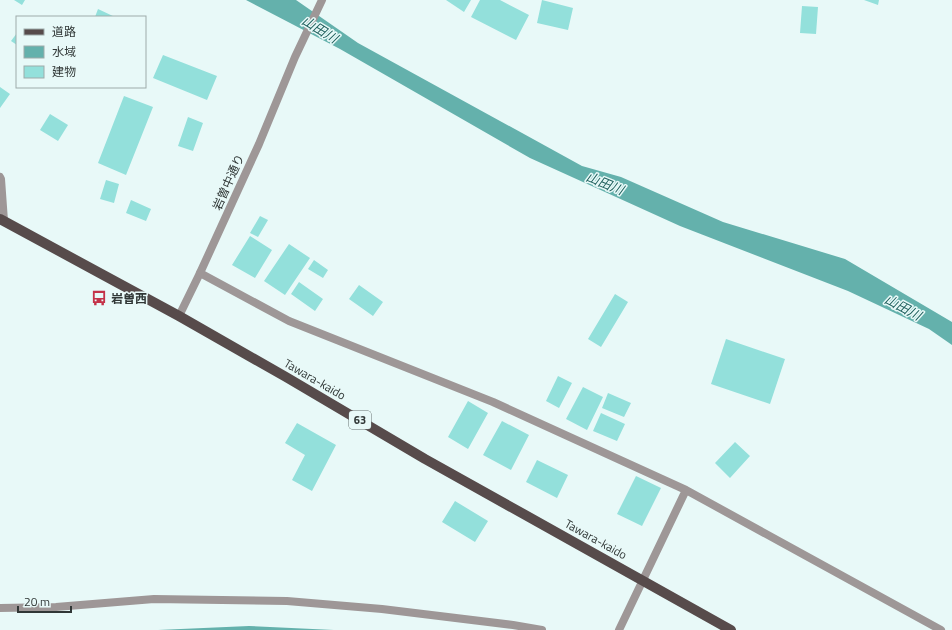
<svg xmlns="http://www.w3.org/2000/svg" width="952" height="630" font-family="'Titillium Web','Noto Sans JP',sans-serif">
<rect width="100%" height="100%" fill="#e8f9f8"/>
<path fill="#64b1ac" d="M246,0H296L358,43L582,166L621,177L723,222L845,259L952,322V345L929,329L848,291L680,226L530,158L340,49Z
M249,626L334,630H158Z"/>
<path fill="#93e0db" d="M14,0H25L22,5Z
M446,0H471L464,12Z
M480,0H500L529,15L516,40L471,17Z
M542,0L573,8L568,30L537,23Z
M864,0H879L878,5Z
M802,6L818,7L816,34L800,33Z
M98,9L115,17H95Z
M17,33V45L11,41Z
M163,55L217,76L207,100L153,78Z
M0,87L10,94L0,108Z
M124,96L153,107L126,175L98,163Z
M50,114L68,125L58,141L40,130Z
M188,117L203,123L193,151L178,146Z
M106,180L119,184L114,203L100,199Z
M131,200L151,209L146,221L126,213Z
M260,216L268,220L258,237L250,233Z
M250,236L272,250L255,278L232,265Z
M289,244L310,258L285,295L264,281Z
M314,260L328,270L323,278L308,269Z
M299,282L323,299L315,311L291,294Z
M359,285L383,302L373,316L349,299Z
M615,294L628,302L601,347L588,339Z
M726,339L785,359L770,404L711,384Z
M558,376L572,383L559,408L546,401Z
M583,387L603,397L587,430L566,419Z
M608,393L631,403L624,417L602,408Z
M468,401L488,413L468,449L448,437Z
M601,413L625,424L617,441L593,431Z
M502,421L529,435L511,470L483,455Z
M297,423L336,445L312,491L292,480L305,455L285,443Z
M735,442L750,456L730,478L715,463Z
M537,460L568,475L557,498L526,482Z
M636,476L661,488L642,526L617,514Z
M455,501L488,521L475,542L442,522Z"/>
<g fill="none" stroke-linecap="round" stroke-linejoin="round">
<path stroke="#9e9797" stroke-width="8" d="M0,177L1,179L4,221
M200,273L289,321L493,402L686,490L941,630
M0,608L56,607L154,599L287,601L382,609L513,625L542,630
M619,630L686,490"/>
<path stroke="#9e9797" stroke-width="8" d="M179,316L200,273L259,144L295,57L322,0"/>
<path stroke="#574b4b" stroke-width="10" d="M0,219L179,316L286,377L425,459L731,630"/>
</g>
<defs>
<symbol id="bus-bare" viewBox="-9 -9 18 18"><path d="M-5-6H5V4H4V6H2V4H-2V6H-4V4H-5ZM-3.5-4V0h7V-4ZM-3.5 1.2v1.5H-2V1.2ZM2 1.2v1.5H3.5V1.2Z" fill="#c43349" stroke="#e8f9f8" stroke-width="2.5" paint-order="stroke"/></symbol>
</defs>
<g fill-rule="evenodd">
<use href="#bus-bare" x="88" y="287" width="22" height="22"/>
</g>
<g text-anchor="middle" dominant-baseline="central" stroke-width="3" stroke-linejoin="round" paint-order="stroke">
<rect fill="#e8f9f8" stroke="#677170" stroke-width="1" x="349" y="411" width="22" height="18" rx="3"/>
<g font-size="11" font-weight="bold" fill="#303736">
<text x="360" y="420">63</text>
</g>
<g font-size="12" fill="#303736" stroke="#e8f9f8">
<text transform="translate(228 182) rotate(-66)">岩曽中通り</text>
<text transform="translate(315 379) rotate(30)">Tawara-kaido</text>
<text transform="translate(596 539) rotate(29)">Tawara-kaido</text>
</g>
<g font-size="12" font-weight="bold" fill="#303736" stroke="#e8f9f8" text-anchor="start">
<text x="111" y="298">岩曽西</text>
</g>
<g font-size="13" font-style="italic" fill="#1f5f5c" stroke="#e8f9f8">
<text transform="translate(320 29) rotate(31)">山田川</text>
<text transform="translate(605 183) rotate(22)">山田川</text>
<text transform="translate(903 307) rotate(28)">山田川</text>
</g>
</g>
<rect x="16" y="16" width="130" height="72" fill="#e8f9f8" stroke="#9eabaa"/>
<rect x="24" y="29" width="20" height="6" fill="#574b4b" stroke="#9eabaa"/>
<text x="52" y="36" font-size="12" fill="#303736">道路</text>
<rect x="24" y="46" width="20" height="12" fill="#64b1ac" stroke="#9eabaa"/>
<text x="52" y="56" font-size="12" fill="#303736">水域</text>
<rect x="24" y="66" width="20" height="12" fill="#93e0db" stroke="#9eabaa"/>
<text x="52" y="76" font-size="12" fill="#303736">建物</text>
<path d="M18 606v6h53v-6" fill="none" stroke="#303736" stroke-width="2"/>
<text x="24" y="606" font-size="12" fill="#303736" stroke="#e8f9f8" stroke-width="3" paint-order="stroke">20 m</text>
</svg>
